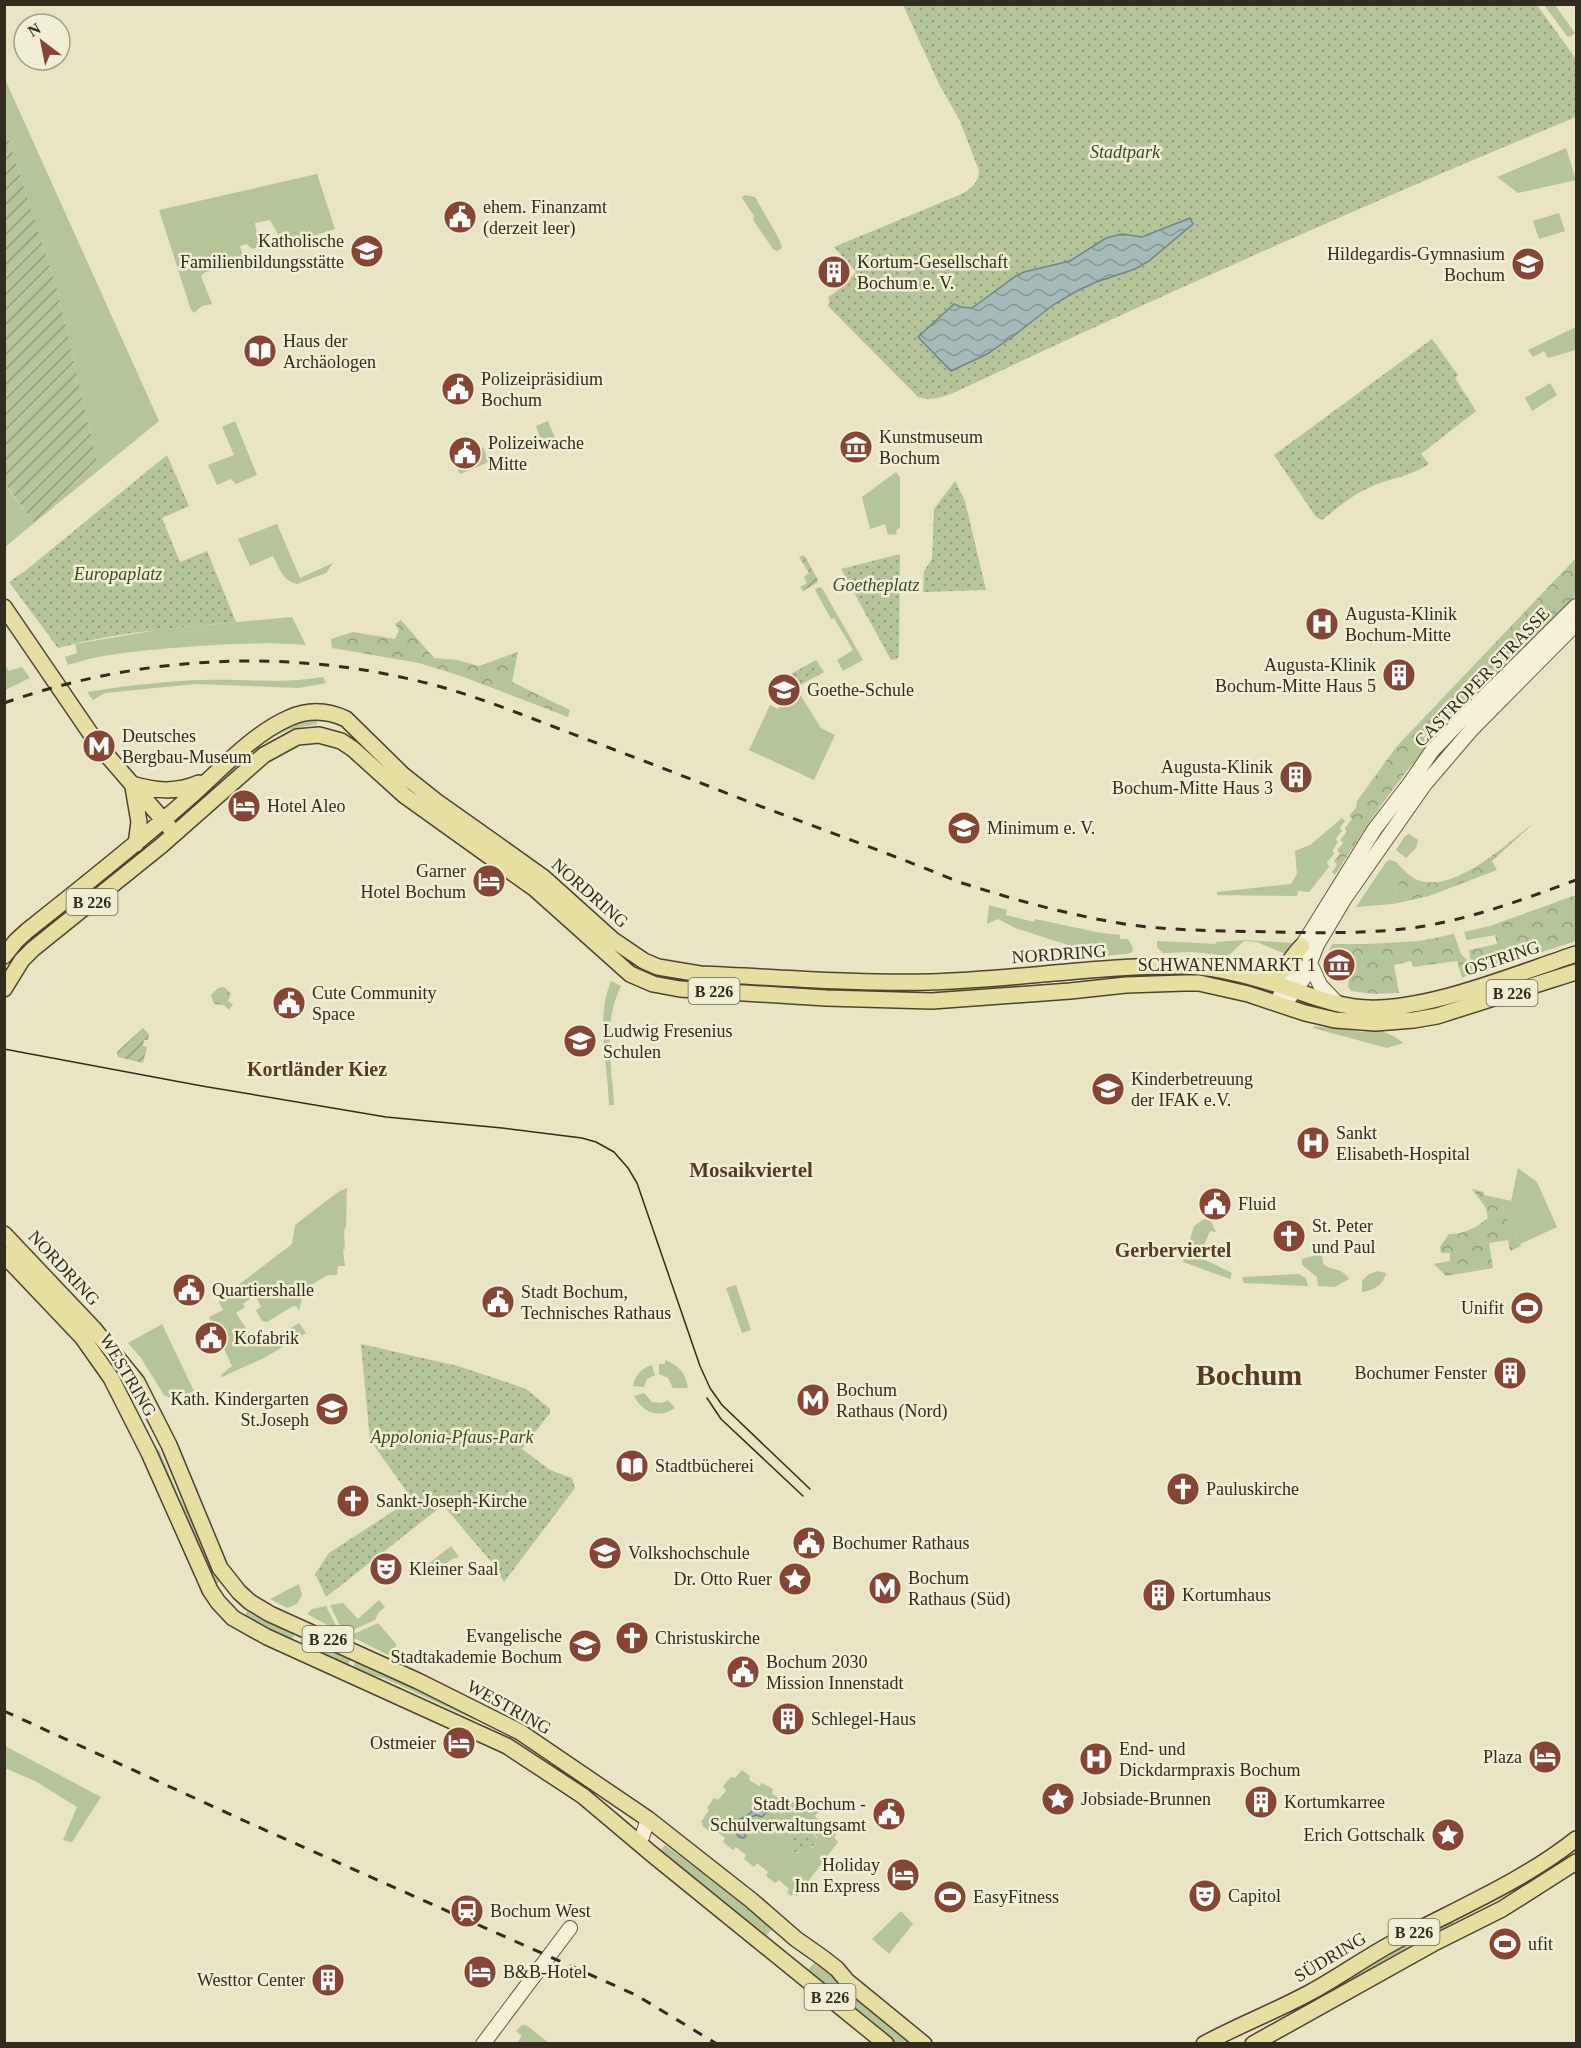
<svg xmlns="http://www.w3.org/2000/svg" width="1581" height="2048" font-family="Georgia,serif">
<defs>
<pattern id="forest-crowns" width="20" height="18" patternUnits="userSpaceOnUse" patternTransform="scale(1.5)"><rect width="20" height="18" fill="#b6c49a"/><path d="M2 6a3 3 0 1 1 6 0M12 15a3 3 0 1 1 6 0" fill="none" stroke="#959f7d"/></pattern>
<pattern id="park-dots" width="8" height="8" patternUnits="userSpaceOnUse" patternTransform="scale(1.5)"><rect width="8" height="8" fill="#b6c49a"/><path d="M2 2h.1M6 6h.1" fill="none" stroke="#959f7d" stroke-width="1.8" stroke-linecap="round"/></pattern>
<pattern id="garden-furrows" width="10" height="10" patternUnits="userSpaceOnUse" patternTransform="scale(1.5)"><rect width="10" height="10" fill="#b6c49a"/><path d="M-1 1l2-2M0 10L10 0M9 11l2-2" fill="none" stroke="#959f7d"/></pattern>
<pattern id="water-waves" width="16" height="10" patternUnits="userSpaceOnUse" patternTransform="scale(1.5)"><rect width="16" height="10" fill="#a5bbb9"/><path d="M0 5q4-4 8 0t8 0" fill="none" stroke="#879896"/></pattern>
</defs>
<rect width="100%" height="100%" fill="#e8e4c4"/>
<path fill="#b6c49a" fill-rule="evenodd" d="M1544,5H1555L1575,33L1570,37L1567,36Z
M4,77L159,421L99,470L56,285L5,129Z
M1566,148L1576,180L1518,193L1497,177Z
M317,174L335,229L284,245L270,220L255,223L259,245L256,248L252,249L247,244L240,246L245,262L235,267L233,260L204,273L201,276L212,304L202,306L194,313L191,310L159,210Z
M744,195L755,197L779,239L782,248L777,251L773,249L753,220L754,216L742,198Z
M1559,213L1565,231L1539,239L1533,221Z
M1576,327V350L1548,358L1544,351L1533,357L1528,350Z
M1550,383L1557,395L1532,411L1525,398Z
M235,421L257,475L236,484L231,479L217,485L208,465L234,455L222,427Z
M548,421L555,438L542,443L536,426Z
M483,447L489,462L460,474L457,468L478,460L475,450Z
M896,472L900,477V527L896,531L897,534L893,535L892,534L888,535L885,524L870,529L862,497Z
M4,484L34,523L5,547H4Z
M277,524L300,578L333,563L326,573L297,584C283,581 279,568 273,556L250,566L238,539Z
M819,587L822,588L863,660L843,671L837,660L853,650L834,618L831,619L815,590Z
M292,617L306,645C254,641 201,645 149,650C122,653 94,656 68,665L65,657L77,653L75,644L163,629Z
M5,665L9,671L22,667L30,678L5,690Z
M323,677L326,683L299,688L195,684L105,693L93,700L87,692C125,686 164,681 202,680C241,679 286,684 323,677Z
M797,694L801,696L821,728L835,735L814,780L749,750L770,705L778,709L783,700Z
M317,719V724L290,729L269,739L251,754L240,770L195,811L192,808C229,773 262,724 317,719Z
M1342,818L1345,821L1340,828L1342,831L1336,839L1338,842L1333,850L1334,854L1327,862L1329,867L1309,892L1298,891L1297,896L1217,895V892L1291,884L1297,874L1295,851L1310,845Z
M1409,834L1418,840L1416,848L1406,858L1396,850L1405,836Z
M1390,860L1396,862L1403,869L1393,904L1356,907L1386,862Z
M989,905L1007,910L1006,915L1034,922L1035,919L1101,933L1120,935V939H1128L1133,948L1132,952L1127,954L1102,956L1015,928L998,919L987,924Z
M1245,940L1292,943L1285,954L1257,942L1244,941L1228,956L1193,952L1163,953L1157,947V941L1216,944V942Z
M1122,974V977L1026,984L1010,989L935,995V987Z
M659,975L680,980L778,986L794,983L878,988V991L737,987L657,980Z
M611,981L621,986C602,1024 612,1065 614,1105H609C608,1066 595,1019 611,981Z
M1314,1026L1364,1032L1365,1028C1380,1030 1392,1033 1403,1043L1387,1048L1313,1028Z
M1518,1168L1537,1182L1557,1227L1520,1244L1502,1208L1511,1201Z
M347,1188L346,1226L344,1231L345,1249H343L345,1266H338L337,1275H328L304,1289L299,1311L297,1307L293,1306L267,1322L262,1321L256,1310L261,1307L257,1298L252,1297L243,1304L245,1307L236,1313L251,1336L270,1341L299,1323L306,1333L264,1358L222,1377L221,1375L232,1366L219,1338L222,1336L220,1330L214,1327L209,1317L223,1310L219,1302L220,1299L292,1244L295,1225L338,1192Z
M1204,1219L1211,1221L1216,1232L1210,1231L1199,1257L1232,1273L1230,1279L1183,1262L1194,1226Z
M1320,1254L1322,1255L1323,1264C1333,1272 1340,1266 1349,1279L1335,1287L1318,1286L1317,1277L1302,1265V1259Z
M1378,1271L1386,1273C1383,1286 1373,1290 1362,1292V1281L1369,1274Z
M1298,1274L1306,1278L1308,1286L1244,1283L1242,1277Z
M736,1285L751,1330L742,1333L726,1288Z
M162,1324L194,1391L173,1399L164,1395L141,1358L128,1343Z
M665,1360C679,1365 686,1374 688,1388H673L668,1378L659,1374V1364H665Z
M652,1365L655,1375L647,1379L644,1387L633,1386C635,1375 642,1368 652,1365Z
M644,1393L652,1402L662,1403L668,1400L675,1408C659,1419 643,1413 634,1396Z
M159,1450L179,1497L197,1528L221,1581L214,1585L155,1453Z
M451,1546L459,1557L452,1559L430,1576L427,1572L422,1576L418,1572Z
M299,1584L302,1595L297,1604L287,1608L270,1599Z
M379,1600L385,1607L379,1612L375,1620L344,1634L330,1605L343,1603L358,1619Z
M326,1606L337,1628L335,1629L307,1614L312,1609Z
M249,1608L296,1631L291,1642L244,1618Z
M378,1623L396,1644V1650L392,1654L388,1655L352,1637L354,1634Z
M304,1637L352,1656L347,1667L301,1645V1640Z
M357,1659L477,1715L475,1720L386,1679L352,1669Z
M5,1746L101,1797L72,1842L63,1840L77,1807L37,1782L5,1768Z
M742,1770L750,1776L749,1780L759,1786L762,1783L773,1789L772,1794L782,1800L786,1797L809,1813L815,1808L819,1812L815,1816L824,1825L828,1823L837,1833L834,1837L838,1842L797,1896L793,1894L791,1896L787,1893L789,1889L779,1880L775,1883L766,1876L768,1872L757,1863L754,1867L744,1859L746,1855L736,1847L733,1850L723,1842L725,1838L715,1830L712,1833L702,1826L703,1824L701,1822L709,1810L707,1808L714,1798L718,1800L726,1791L723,1786L731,1777L735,1778ZM807,1826L817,1837V1842L813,1847L797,1853L792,1841Z
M665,1845L774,1926L765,1937L659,1852Z
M901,1911L913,1924L889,1954L872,1939Z
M1451,1919L1454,1923L1382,1962L1357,1981L1296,2014L1292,2008L1372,1960Z
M815,1962L915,2043H896L807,1971Z
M522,2025H526L549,2043H517L522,2036L516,2031Z"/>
<path fill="url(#forest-crowns)" d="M1576,558V595C1531,640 1484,684 1441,731C1400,775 1367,825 1335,875L1332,872L1337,865L1334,861L1340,854L1337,850L1343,843L1340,840L1347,831L1345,828L1352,819L1349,816L1356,808L1357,801L1397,746Z
M401,620L434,658L457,660L479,666L518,652L512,682L570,710L568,717L461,676L419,663L332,648L331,639L353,632L395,639L399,630L395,624Z
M1535,822L1492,861L1497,870L1429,896L1393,904L1403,869C1438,911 1505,844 1535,822Z
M1576,895V941L1471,975C1469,966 1471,959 1469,950L1497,944L1495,935L1467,940L1464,932L1490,926Z
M1454,934L1461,954L1468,961L1466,967L1468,975L1462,978L1457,961L1413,967L1411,961L1394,965L1399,993L1374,994L1351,991L1348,986C1349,976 1353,970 1353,959L1326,958L1332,944H1367L1420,941Z
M224,987L231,994L228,1001L233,1004L229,1010L224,1005L214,1004L211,995L218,988Z
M1472,1189L1484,1192V1195L1511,1201L1502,1208L1521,1246L1510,1251L1508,1240L1489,1243L1493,1268L1446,1276L1434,1264L1450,1261V1253H1441L1440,1247L1449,1234C1466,1234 1475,1228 1488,1218L1486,1208Z"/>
<path fill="url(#park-dots)" d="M903,5H1537L1576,59V117C1366,204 1157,297 951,394C939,398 930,401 918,397L827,305L830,303L828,297C840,291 846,281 856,272L834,247L964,193C973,187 978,182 979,171L960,121L939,84Z
M1432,339L1458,375L1455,378L1476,411L1421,454L1429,464C1411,477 1388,478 1368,488C1351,496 1337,508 1322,520L1316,517L1274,455Z
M167,455L189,506L162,518L180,562L207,551L236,622C177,628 116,632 58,648L9,582L25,571Z
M955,481L965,501L986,590L923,592L924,571L932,559L934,509Z
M900,554L899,655L897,659L891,660L841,569Z
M816,660L824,672L787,692L780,680Z
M361,1344L458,1366L521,1387L529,1391L550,1409V1413L522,1449L550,1470L572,1478L575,1488L504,1582L493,1564L443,1505L326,1597L315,1574L329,1553L412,1499L370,1440Z
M807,1826L818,1840C814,1847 803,1853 795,1852L791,1841Z"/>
<path fill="url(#garden-furrows)" d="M5,129L56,285L99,470L34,523L5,484Z
M804,555L818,580L817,583L803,591L800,587L807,583L804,577L809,573L799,557Z
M143,1028L149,1034L148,1040H144L143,1046L147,1047L143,1063L118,1057L117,1052Z"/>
<path fill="url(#water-waves)" stroke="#6e8887" stroke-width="1.5" d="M1190,218L1193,224L1149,261L1135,269L1096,282L1075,292L1053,305L1012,337L987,354L951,371L918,337L954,304L961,307L972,308L1016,276L1024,272L1070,261L1106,238L1122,234L1142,237Z
M757,1806L764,1807L767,1812L762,1817L756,1815L738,1822L737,1830L743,1831L746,1836L744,1838C736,1838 736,1831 734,1826L727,1823L728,1821C741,1821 749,1816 757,1806Z"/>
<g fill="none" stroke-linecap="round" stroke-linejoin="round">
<defs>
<path id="secondary" d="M1310,963L1320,985L1338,1004
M1290,997L1304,978L1317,945L1345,898L1425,784L1472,729L1576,624
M1276,1003L1301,957L1302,946L1374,830L1410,783L1432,751L1467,714L1576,606
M640,1843L648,1819
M483,2044L570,1928"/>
<path id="primary" d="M4,607L99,746L170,828
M132,784C155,791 176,793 199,783
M133,787L139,822L136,844
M4,956L16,941L28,930C81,888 133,847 183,803C216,775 250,735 289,718C309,709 327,710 346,719L402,774L436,801L543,877L613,940L644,961L658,967L700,974C776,977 853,984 930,982C1014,980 1098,965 1183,966C1222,967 1260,979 1297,991C1316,998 1334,1004 1354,1007C1417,1016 1515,974 1576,954
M1261,979C1285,979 1287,960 1302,946
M4,989L22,960L33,949L162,845L264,755L297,737L319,735L341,741L353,749L405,796L535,889L630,974L653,984L680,989L826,998L932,1001L1070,991L1126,985L1184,983H1199L1248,994L1305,1013L1335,1020L1376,1023L1414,1020L1437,1016L1576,972
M4,1234L94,1329L137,1382L169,1445L220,1568L239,1592L250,1602L270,1614L418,1681L520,1732L648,1819L751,1900L796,1939L823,1958L837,1969L847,1981L924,2044
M4,1255L82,1337L111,1378L149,1453L210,1590L218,1602L233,1618L267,1637L507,1746L583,1796L653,1855L886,2044
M1204,2044C1239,2025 1276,2011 1311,1992C1344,1974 1373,1952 1406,1936C1463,1906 1526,1879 1576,1839
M1253,2044L1436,1942L1502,1909L1576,1862"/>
</defs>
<use href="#secondary" stroke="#625840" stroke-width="16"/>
<use href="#primary" stroke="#4e4431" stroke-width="18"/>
<use href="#secondary" stroke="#f4f1d6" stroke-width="14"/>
<use href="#primary" stroke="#e6dfa1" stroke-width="15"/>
<path stroke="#322c1f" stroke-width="1.5" d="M4,1049L202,1086L386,1117L502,1128L582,1138L596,1142L614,1152L628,1168L637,1183L700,1366L710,1388L722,1405L810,1489
M707,1398L721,1419L803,1496"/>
<path stroke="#322c1f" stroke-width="3" stroke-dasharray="10 10" stroke-linecap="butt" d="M4,703C135,657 279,648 414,680C463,691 510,710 557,728C610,748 663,768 716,789C797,821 879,849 959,882C1015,900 1072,916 1131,925C1178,931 1227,931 1276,932C1325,933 1376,934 1425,926C1477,917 1527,898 1576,880
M4,1711L247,1822L636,1995L717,2044"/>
</g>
<defs>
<symbol id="civic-disc" viewBox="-11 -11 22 22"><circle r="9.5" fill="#874535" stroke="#f0eed3"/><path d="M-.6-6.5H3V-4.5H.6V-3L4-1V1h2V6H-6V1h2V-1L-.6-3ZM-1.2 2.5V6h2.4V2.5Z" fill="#fff"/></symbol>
<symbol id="school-disc" viewBox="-11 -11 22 22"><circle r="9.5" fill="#874535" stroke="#f0eed3"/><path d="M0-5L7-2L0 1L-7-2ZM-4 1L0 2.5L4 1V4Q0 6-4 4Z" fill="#fff"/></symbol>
<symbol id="building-disc" viewBox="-11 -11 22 22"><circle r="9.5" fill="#874535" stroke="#f0eed3"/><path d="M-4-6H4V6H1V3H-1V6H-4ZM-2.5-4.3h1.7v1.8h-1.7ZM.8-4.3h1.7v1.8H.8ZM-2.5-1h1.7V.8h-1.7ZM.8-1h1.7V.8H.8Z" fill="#fff"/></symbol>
<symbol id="library-disc" viewBox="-11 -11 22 22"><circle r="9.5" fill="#874535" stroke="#f0eed3"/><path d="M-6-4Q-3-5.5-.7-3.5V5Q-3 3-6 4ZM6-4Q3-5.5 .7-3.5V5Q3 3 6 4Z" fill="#fff"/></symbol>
<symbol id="museum-disc" viewBox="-11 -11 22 22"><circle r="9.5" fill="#874535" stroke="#f0eed3"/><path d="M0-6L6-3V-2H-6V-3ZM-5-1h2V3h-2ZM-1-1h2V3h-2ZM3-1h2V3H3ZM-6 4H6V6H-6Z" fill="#fff"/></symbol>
<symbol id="hospital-disc" viewBox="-11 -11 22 22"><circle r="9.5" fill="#874535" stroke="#f0eed3"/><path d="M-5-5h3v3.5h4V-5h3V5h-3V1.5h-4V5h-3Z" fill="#fff"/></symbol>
<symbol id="metro-disc" viewBox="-11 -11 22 22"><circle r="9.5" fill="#874535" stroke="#f0eed3"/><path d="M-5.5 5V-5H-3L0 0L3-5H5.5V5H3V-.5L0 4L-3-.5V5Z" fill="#fff"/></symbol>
<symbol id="hotel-disc" viewBox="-11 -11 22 22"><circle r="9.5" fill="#874535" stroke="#f0eed3"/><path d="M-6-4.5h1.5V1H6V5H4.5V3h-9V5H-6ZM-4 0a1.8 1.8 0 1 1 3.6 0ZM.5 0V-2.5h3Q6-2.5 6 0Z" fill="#fff"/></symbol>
<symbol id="church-disc" viewBox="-11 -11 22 22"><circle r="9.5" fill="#874535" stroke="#f0eed3"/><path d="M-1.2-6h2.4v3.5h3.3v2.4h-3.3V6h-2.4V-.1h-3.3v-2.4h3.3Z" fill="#fff"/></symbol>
<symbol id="stadium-disc" viewBox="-11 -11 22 22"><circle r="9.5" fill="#874535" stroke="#f0eed3"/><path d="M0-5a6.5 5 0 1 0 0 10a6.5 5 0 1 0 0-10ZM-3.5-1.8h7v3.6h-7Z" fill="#fff"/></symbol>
<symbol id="university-disc" viewBox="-11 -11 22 22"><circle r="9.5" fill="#874535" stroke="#f0eed3"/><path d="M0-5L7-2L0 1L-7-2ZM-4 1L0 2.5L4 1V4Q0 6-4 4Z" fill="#fff"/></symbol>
<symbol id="theatre-disc" viewBox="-11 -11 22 22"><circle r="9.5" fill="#874535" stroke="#f0eed3"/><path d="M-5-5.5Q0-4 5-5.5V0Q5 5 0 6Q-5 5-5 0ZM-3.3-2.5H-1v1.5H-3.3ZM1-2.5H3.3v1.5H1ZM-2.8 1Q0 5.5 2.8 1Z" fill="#fff"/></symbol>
<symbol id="sight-disc" viewBox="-11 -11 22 22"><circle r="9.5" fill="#874535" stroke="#f0eed3"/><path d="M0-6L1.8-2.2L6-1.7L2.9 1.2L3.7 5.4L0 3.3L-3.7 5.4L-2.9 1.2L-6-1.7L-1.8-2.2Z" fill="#fff"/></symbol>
<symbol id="station-disc" viewBox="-11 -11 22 22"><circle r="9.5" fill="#874535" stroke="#f0eed3"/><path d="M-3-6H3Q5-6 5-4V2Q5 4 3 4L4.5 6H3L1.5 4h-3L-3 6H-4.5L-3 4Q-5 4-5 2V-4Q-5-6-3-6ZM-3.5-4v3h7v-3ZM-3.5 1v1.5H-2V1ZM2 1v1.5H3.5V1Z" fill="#fff"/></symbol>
</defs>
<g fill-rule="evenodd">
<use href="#civic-disc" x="441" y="198" width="38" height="38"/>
<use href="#school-disc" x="348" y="232" width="38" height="38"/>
<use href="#school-disc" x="1509" y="245" width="38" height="38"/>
<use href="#building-disc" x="815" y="253" width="38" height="38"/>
<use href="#library-disc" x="241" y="332" width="38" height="38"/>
<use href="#civic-disc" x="439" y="370" width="38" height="38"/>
<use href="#museum-disc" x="837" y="428" width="38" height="38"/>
<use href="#civic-disc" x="446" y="434" width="38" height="38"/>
<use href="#hospital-disc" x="1303" y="605" width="38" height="38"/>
<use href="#building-disc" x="1380" y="656" width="38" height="38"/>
<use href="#school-disc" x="765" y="671" width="38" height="38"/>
<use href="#metro-disc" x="80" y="727" width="38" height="38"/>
<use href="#building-disc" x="1277" y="758" width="38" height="38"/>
<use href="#hotel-disc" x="225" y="787" width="38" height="38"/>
<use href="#school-disc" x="945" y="809" width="38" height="38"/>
<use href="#hotel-disc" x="470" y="862" width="38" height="38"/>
<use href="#museum-disc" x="1320" y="946" width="38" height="38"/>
<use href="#civic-disc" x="270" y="984" width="38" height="38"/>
<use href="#school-disc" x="561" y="1022" width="38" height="38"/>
<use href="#school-disc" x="1089" y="1070" width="38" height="38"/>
<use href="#hospital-disc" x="1294" y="1124" width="38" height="38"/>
<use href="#civic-disc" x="1196" y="1185" width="38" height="38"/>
<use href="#church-disc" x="1270" y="1217" width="38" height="38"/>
<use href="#civic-disc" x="170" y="1271" width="38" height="38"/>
<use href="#civic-disc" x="479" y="1283" width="38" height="38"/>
<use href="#stadium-disc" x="1508" y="1289" width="38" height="38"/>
<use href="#civic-disc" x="192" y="1319" width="38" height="38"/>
<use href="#building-disc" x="1491" y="1354" width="38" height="38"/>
<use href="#metro-disc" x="794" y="1381" width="38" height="38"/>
<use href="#school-disc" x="313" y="1390" width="38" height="38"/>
<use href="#library-disc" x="613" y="1447" width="38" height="38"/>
<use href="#church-disc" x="1164" y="1470" width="38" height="38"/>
<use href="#church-disc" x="334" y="1482" width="38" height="38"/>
<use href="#civic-disc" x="790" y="1524" width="38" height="38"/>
<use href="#university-disc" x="586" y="1534" width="38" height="38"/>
<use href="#theatre-disc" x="367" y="1550" width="38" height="38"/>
<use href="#sight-disc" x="776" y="1560" width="38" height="38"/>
<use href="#metro-disc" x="866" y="1569" width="38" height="38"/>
<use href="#building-disc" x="1140" y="1576" width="38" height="38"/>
<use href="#church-disc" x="613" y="1619" width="38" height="38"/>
<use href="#university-disc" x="566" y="1627" width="38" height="38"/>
<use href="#civic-disc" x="724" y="1653" width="38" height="38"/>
<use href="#building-disc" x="769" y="1700" width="38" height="38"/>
<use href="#hotel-disc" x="440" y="1724" width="38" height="38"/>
<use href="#hotel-disc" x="1526" y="1738" width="38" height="38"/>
<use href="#hospital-disc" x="1077" y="1740" width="38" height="38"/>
<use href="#sight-disc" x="1039" y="1780" width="38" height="38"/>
<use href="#building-disc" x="1242" y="1783" width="38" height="38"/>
<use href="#civic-disc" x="870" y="1795" width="38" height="38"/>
<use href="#sight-disc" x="1429" y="1816" width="38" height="38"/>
<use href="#hotel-disc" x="884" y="1856" width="38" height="38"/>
<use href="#theatre-disc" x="1186" y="1877" width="38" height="38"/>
<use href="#stadium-disc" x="931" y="1878" width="38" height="38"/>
<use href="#station-disc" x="448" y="1892" width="38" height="38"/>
<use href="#stadium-disc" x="1486" y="1925" width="38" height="38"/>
<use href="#hotel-disc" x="461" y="1953" width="38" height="38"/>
<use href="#building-disc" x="309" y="1961" width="38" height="38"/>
</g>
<g text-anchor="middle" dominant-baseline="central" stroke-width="5" stroke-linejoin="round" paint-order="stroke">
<g fill="#f0eed3" stroke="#6b6655" stroke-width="1.5">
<rect x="66.5" y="889" width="51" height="26" rx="4.5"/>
<rect x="688.5" y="978" width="51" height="26" rx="4.5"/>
<rect x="1486.5" y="980" width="51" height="26" rx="4.5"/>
<rect x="302.5" y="1626" width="51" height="26" rx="4.5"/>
<rect x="1388.5" y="1919" width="51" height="26" rx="4.5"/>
<rect x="804.5" y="1984" width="51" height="26" rx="4.5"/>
</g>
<g font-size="16" font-weight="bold" fill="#322c1f">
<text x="92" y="902">B 226</text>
<text x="714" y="991">B 226</text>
<text x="1512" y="993">B 226</text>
<text x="328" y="1639">B 226</text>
<text x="1414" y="1932">B 226</text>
<text x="830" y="1997">B 226</text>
</g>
<g font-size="18" font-style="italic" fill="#3b4c28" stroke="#f0eed3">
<text x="1125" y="152">Stadtpark</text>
<text x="118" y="574">Europaplatz</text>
<text x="876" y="585">Goetheplatz</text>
<text x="452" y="1437">Appolonia-Pfaus-Park</text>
</g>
<g font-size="18" fill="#322c1f" stroke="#f0eed3" text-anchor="start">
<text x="483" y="207">ehem. Finanzamt<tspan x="483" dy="21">(derzeit leer)</tspan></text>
<text x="344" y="241" text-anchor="end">Katholische<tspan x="344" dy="21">Familienbildungsstätte</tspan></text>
<text x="1505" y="254" text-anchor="end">Hildegardis-Gymnasium<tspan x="1505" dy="21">Bochum</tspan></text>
<text x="857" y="262">Kortum-Gesellschaft<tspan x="857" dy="21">Bochum e. V.</tspan></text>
<text x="283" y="341">Haus der<tspan x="283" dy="21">Archäologen</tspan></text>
<text x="481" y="379">Polizeipräsidium<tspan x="481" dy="21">Bochum</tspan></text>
<text x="879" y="437">Kunstmuseum<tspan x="879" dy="21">Bochum</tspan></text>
<text x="488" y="443">Polizeiwache<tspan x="488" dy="21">Mitte</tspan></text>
<text x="1345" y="614">Augusta-Klinik<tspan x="1345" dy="21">Bochum-Mitte</tspan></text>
<text x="1376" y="665" text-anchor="end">Augusta-Klinik<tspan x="1376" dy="21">Bochum-Mitte Haus 5</tspan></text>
<text x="807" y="690">Goethe-Schule</text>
<text x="122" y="736">Deutsches<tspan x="122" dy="21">Bergbau-Museum</tspan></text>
<text x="1273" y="767" text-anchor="end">Augusta-Klinik<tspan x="1273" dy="21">Bochum-Mitte Haus 3</tspan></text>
<text x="267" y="806">Hotel Aleo</text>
<text x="987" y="828">Minimum e. V.</text>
<text x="466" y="871" text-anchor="end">Garner<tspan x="466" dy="21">Hotel Bochum</tspan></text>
<text x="1316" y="965" text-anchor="end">SCHWANENMARKT 1</text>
<text x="312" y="993">Cute Community<tspan x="312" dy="21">Space</tspan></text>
<text x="603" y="1031">Ludwig Fresenius<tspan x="603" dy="21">Schulen</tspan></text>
<text x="1131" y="1079">Kinderbetreuung<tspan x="1131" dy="21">der IFAK e.V.</tspan></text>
<text x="1336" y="1133">Sankt<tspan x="1336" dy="21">Elisabeth-Hospital</tspan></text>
<text x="1238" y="1204">Fluid</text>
<text x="1312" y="1226">St. Peter<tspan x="1312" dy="21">und Paul</tspan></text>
<text x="212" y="1290">Quartiershalle</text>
<text x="521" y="1292">Stadt Bochum,<tspan x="521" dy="21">Technisches Rathaus</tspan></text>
<text x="1504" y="1308" text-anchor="end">Unifit</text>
<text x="234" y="1338">Kofabrik</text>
<text x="1487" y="1373" text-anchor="end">Bochumer Fenster</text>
<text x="836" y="1390">Bochum<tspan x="836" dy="21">Rathaus (Nord)</tspan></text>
<text x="309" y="1399" text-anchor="end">Kath. Kindergarten<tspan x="309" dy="21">St.Joseph</tspan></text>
<text x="655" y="1466">Stadtbücherei</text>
<text x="1206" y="1489">Pauluskirche</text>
<text x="376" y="1501">Sankt-Joseph-Kirche</text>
<text x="832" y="1543">Bochumer Rathaus</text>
<text x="628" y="1553">Volkshochschule</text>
<text x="409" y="1569">Kleiner Saal</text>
<text x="908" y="1578">Bochum<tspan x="908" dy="21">Rathaus (Süd)</tspan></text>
<text x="772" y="1579" text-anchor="end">Dr. Otto Ruer</text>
<text x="1182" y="1595">Kortumhaus</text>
<text x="562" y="1636" text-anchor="end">Evangelische<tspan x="562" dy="21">Stadtakademie Bochum</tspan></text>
<text x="655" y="1638">Christuskirche</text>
<text x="766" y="1662">Bochum 2030<tspan x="766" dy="21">Mission Innenstadt</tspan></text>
<text x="811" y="1719">Schlegel-Haus</text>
<text x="436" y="1743" text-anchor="end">Ostmeier</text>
<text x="1119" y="1749">End- und<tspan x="1119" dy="21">Dickdarmpraxis Bochum</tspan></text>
<text x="1522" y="1757" text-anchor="end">Plaza</text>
<text x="1081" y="1799">Jobsiade-Brunnen</text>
<text x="1284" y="1802">Kortumkarree</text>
<text x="866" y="1804" text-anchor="end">Stadt Bochum -<tspan x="866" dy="21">Schulverwaltungsamt</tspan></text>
<text x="1425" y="1835" text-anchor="end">Erich Gottschalk</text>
<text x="880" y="1865" text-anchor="end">Holiday<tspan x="880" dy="21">Inn Express</tspan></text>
<text x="1228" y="1896">Capitol</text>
<text x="973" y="1897">EasyFitness</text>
<text x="490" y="1911">Bochum West</text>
<text x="1528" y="1944">ufit</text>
<text x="503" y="1972">B&amp;B-Hotel</text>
<text x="305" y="1980" text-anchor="end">Westtor Center</text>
</g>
<g font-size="18" fill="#322c1f" stroke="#f0eed3">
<text transform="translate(1482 677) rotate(-46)">CASTROPER STRASSE</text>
<text transform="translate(590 893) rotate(41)">NORDRING</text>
<text transform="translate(1059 954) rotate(-4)">NORDRING</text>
<text transform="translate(1502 958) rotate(-18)">OSTRING</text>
<text transform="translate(64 1268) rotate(47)">NORDRING</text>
<text transform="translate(128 1375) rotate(59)">WESTRING</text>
<text transform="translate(509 1707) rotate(29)">WESTRING</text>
<text transform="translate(1330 1957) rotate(-31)">SÜDRING</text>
</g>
<g font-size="20" font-weight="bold" fill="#593a24" stroke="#f0eed3">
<text x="317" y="1069">Kortländer Kiez</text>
<text x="1173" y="1250">Gerberviertel</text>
</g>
<g font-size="21" font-weight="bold" fill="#593a24" stroke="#f0eed3">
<text x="751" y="1170">Mosaikviertel</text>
</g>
<g font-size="30" font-weight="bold" fill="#593a24" stroke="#f0eed3">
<text x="1249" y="1374">Bochum</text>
</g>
</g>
<rect width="1581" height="2048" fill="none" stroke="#322c1f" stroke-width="12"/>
<g transform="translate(42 42) rotate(328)"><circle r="28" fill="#f0eed3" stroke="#a4a08b" stroke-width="1.5"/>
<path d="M0-4.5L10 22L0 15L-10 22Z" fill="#874535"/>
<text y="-9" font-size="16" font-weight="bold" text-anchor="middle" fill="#322c1f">N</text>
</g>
</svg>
